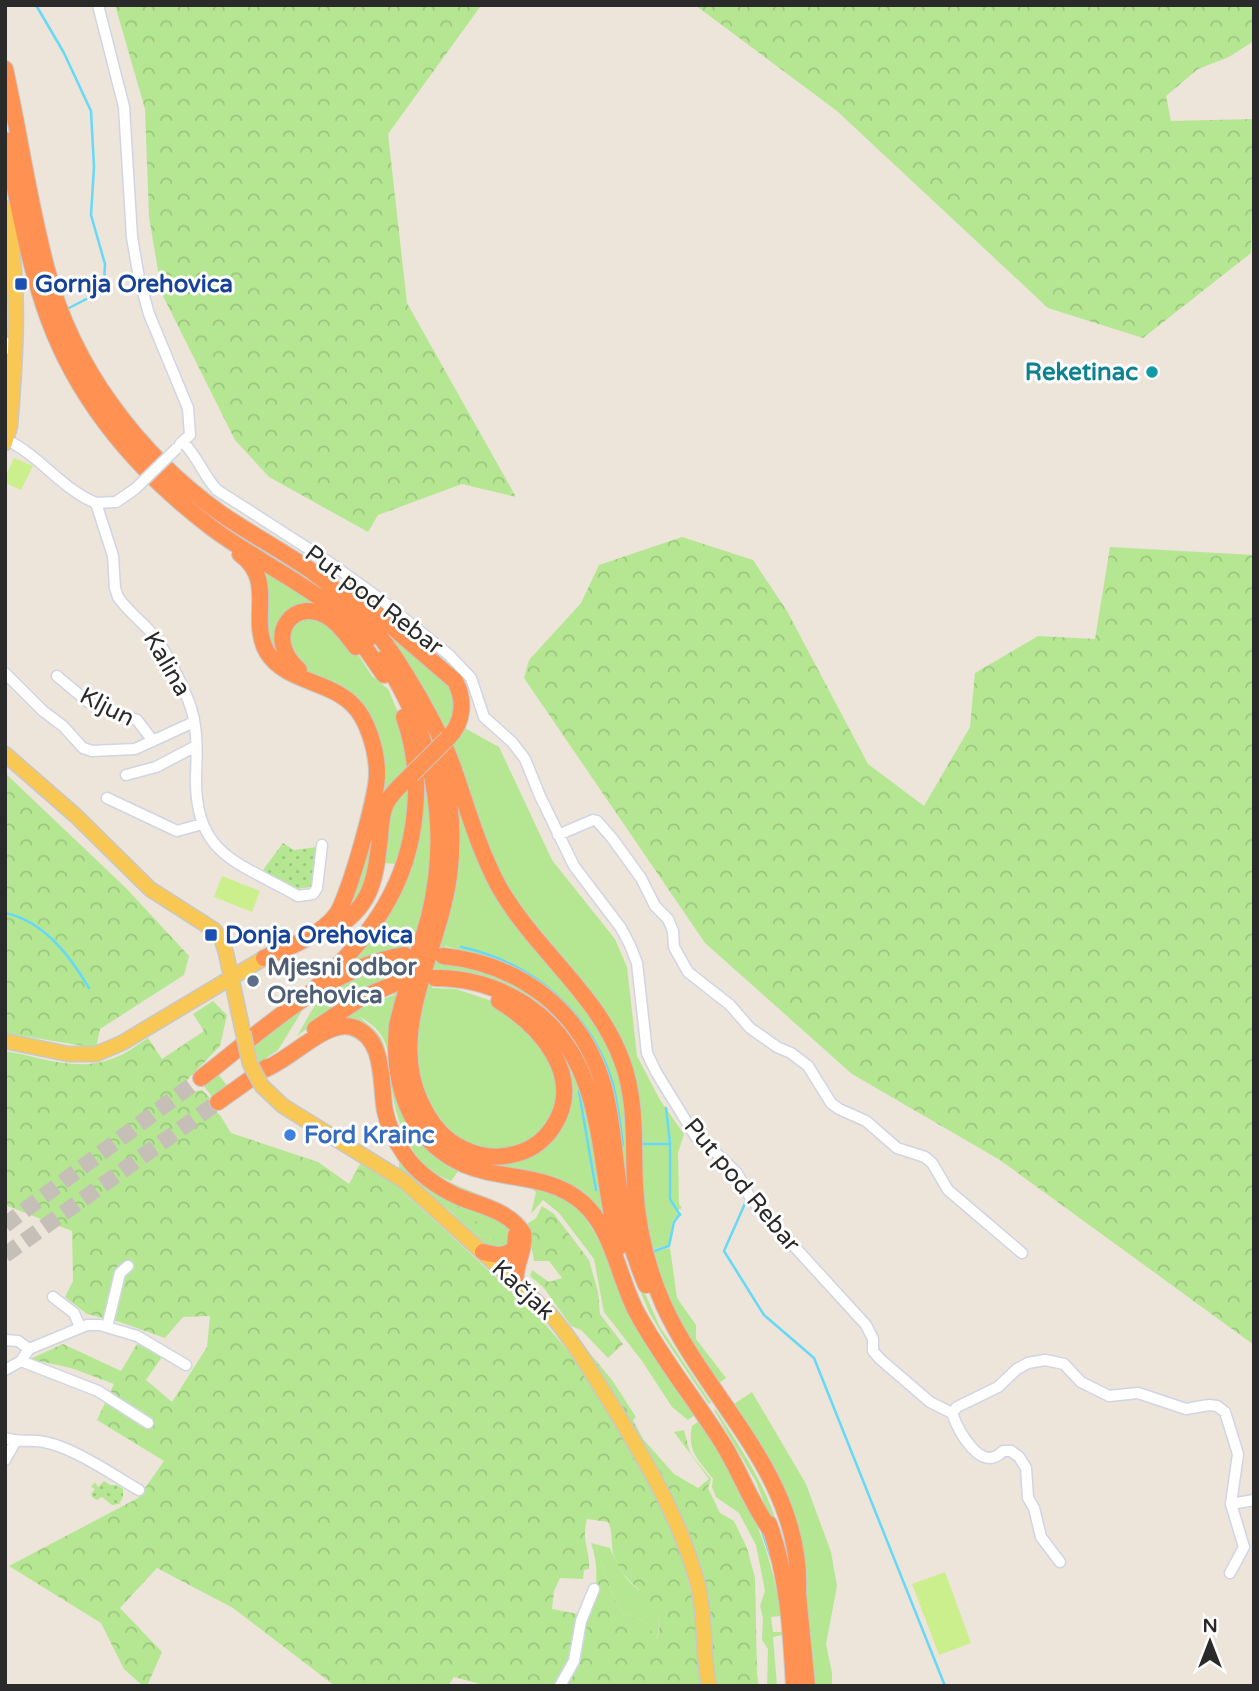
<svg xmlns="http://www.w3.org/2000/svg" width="1259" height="1691" font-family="'Varela Round',sans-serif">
<defs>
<pattern id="forest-crowns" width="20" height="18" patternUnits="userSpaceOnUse" patternTransform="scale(1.75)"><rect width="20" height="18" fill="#b5e793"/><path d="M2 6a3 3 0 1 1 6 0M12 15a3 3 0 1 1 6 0" fill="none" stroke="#9cc67f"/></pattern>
<pattern id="park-dots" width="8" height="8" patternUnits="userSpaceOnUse" patternTransform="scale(1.75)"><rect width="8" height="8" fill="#b5e793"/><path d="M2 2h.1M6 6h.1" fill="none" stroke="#9cc67f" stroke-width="1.8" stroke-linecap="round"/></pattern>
</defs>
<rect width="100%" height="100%" fill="#ede4da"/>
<path fill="#b5e793" d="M260,569L291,587L325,612H293L287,666L269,642Z
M318,615L357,653L372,676L388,689L403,724L410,770L390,790L363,896L329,927L376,801L365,716L307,673L287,652L293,618Z
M391,638L398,640L450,682L457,711L444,735L431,704Z
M461,726L499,747L552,860L615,939L627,967L637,1056L660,1100L684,1134L678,1153L679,1204L682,1208L676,1211L678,1215L673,1220L669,1245L647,1251L632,1081L503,883L448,743Z
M416,740C421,763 429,787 431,810C434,858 427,903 410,948L395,950L345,968L378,931L408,869Z
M411,779V793L400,864L381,863L388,810Z
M456,796C473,851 494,897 529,943C538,954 549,963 558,974C582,1002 609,1037 620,1072C633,1115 627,1170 628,1215L616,1119L562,1003L527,974L494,958L445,946L441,960L469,964L521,986L544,1004L567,1028L595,1077L634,1269L660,1327L711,1403L709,1404L665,1339L650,1314L631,1270L620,1233L579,1054L465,974L435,969L432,988L456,989L489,1000L507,1013L544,1048L554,1068L558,1088L551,1118L536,1136L513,1150L479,1149L452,1135L429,1108L421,1091L415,1047Z
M404,964L400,976H405C380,1055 381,1123 459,1170L451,1181C408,1165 396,1121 390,1080C388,1067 390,1050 383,1038C378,1028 368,1022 359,1016C365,1023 376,1029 381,1038C388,1051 387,1067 388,1081C392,1106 396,1131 411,1152C442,1193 497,1190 524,1222C518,1218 512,1210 504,1206C468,1189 420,1182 401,1141C396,1131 391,1118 389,1106C383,1070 390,1026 342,1020L364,1006L394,995L400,976L360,990L297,1036C305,1023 313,1005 324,995C345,975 376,965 404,964Z
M301,1009L302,1011L278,1050L259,1063L253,1044Z
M553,1045L567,1056L584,1091L607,1219L587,1199L489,1165C532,1162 536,1147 564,1118Z
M216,1074L219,1075L228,1087L213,1098L204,1086Z
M532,1189C550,1192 568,1198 580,1212C596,1230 604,1253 615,1273C642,1320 668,1368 695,1415L688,1420L672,1407L642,1361L604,1312L594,1259L559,1213L543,1200L531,1214L536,1192Z
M460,1205C479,1210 506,1216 512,1237L506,1249L487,1245L472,1232L493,1239Z
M670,1248L677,1298L696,1325V1339L726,1378L716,1385L688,1344L648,1253Z
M752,1392L806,1484L831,1552L837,1586L826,1644L832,1673V1686H813L803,1565L731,1406Z
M715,1409C736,1440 779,1504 779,1541L756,1482L714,1410Z
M699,1421C742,1485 770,1539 781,1616L771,1617L773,1632H782V1635L773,1637L777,1686H767L768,1649L762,1640L763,1618L760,1606L765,1591L756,1545L739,1513L716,1497L712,1487L713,1479C698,1459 687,1452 692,1426Z
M595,1544L610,1548C616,1562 623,1577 635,1587C639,1591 645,1593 649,1597C660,1610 661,1625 656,1640L643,1620L622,1613L612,1593Z"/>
<path fill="url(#forest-crowns)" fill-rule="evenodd" d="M115,5H483L480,7L388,134L407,303L516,497L462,484L378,515L368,532L269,477L235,440L162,294L149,217L145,109Z
M695,5H1254V41L1229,57L1198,69L1166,96L1171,121L1254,119L1251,253L1143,338L1048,308L837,111Z
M682,537L753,560L787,611L868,764L924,806L970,727L975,673L1038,636L1095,639L1110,547L1254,555V1345L1000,1160L852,1074L705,943L524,678L529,660L581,603L599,565Z
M5,773L126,888L189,956L184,975L100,1029L96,1048L5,1033Z
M213,1001L227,1015L220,1046L187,1080L191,1092L202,1090L210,1098L206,1106L220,1115L231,1133L318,1162L349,1184L363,1159L396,1185L539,1317L575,1359L641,1467L679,1546L695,1608L698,1658L702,1686H480V1684L454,1677L448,1686H335L233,1608L157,1568L120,1608L162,1652L147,1686H143L124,1669L101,1623L9,1566L138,1498L164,1461L97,1420L114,1384L71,1368L30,1359L63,1344L121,1371L137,1344L162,1357L146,1380L172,1402L207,1347L210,1316L183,1317L165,1338L120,1322L87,1314L65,1297L73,1281L72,1231L5,1205V1051C42,1057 77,1073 114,1058C126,1054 137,1045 148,1038L162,1059L204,1031L193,1014ZM587,1519L608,1522C615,1537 608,1548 618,1565C634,1595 668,1599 657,1639L643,1620L622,1613L612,1593L595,1544L591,1543C600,1571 597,1588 588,1616L552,1609L554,1591L560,1578L583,1579L584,1570L589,1569C590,1547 581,1544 587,1519Z
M399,1159L460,1205L495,1240L472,1232L449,1210L399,1171Z
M542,1206L554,1214L589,1260L598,1292L600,1314L623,1344L608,1358L581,1330L571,1326L544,1288L530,1276L532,1270L549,1282L562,1278L549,1261H534L527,1224L536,1218Z
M578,1339L612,1380L636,1417L633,1420L643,1439L674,1474L698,1488L709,1479L674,1432L684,1430L690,1453L711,1479L708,1488L720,1513L734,1521L747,1548L755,1578L757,1674L759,1686H714L704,1585Z"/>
<path fill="url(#park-dots)" d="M283,843L294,850L317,847L314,882L311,887L295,889L263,870Z
M104,1481L110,1485H117L123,1489V1497L119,1504L112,1505L102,1497L97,1500L92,1497L91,1494L95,1489L91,1487L95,1482L98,1487Z"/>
<path fill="#ccef8e" d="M14,458L33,466L21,490L5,483V477Z
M222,876L260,891L252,912L214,897Z
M945,1572L971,1643L939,1655L912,1584Z"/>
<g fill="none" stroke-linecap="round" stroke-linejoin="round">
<path stroke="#66d9f6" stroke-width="2.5" d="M36,5L64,53L91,111L94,167L91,215L105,264L104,284L96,294L69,308
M5,913C44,921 70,956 89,988
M461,947C532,962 590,1011 612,1081C618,1101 620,1123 623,1145
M579,1092L596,1190
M666,1108L670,1143V1199L680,1215
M643,1144H670
M747,1199L724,1251L764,1315L814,1358L945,1686
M654,1251L669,1246L674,1222L680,1214
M762,1531L771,1558"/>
<path stroke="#c6bfb7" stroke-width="16" stroke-dasharray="16 8" stroke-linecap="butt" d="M5,1225L201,1078
M5,1255L218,1102"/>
<defs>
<path id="minor" d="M98,5L124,107L132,237L139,278L149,314L188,408L190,435L180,444
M5,342L7,347L14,352
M7,440C40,456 63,490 96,503L113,556L115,588L118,597C128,612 143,622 154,636C169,655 180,680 189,702C198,725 197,753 196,776C194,856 239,862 298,896L313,894L317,888L322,845
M183,442C198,457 203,475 217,490L326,560L379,598L449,655L471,678L484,717L512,742L525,759L540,796L574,866L621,928L630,945L637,963L647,1053L656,1072L696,1137L711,1148L737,1173L751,1199L866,1325L873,1339V1351L880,1359L930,1402L952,1413C958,1430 981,1475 1003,1451H1011L1019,1457L1026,1468L1028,1498L1034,1508L1041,1537L1060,1562
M96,503L116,502L135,489
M5,673L43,711L63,726L83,748L92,751L135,749L194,722
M57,676L88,702L137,720L153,741
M126,775L156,767L196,746
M107,798L177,831L202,824
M558,835L593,820L597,821L612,838L641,878L655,906L668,919L673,931L674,947L688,972L730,1005L750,1028L777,1047L791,1053L808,1066L831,1103L839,1109L866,1121L897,1148L925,1157L932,1163L948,1190L1022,1253
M53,1297L74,1313L80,1327
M107,1327L120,1273L128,1266
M5,1340L18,1341L29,1349
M21,1361L98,1391L148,1423
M5,1370L21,1361L29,1349L87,1325H100L137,1336L186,1365
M952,1413L957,1407L998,1387L1017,1369L1028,1363L1045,1360L1064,1364L1081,1382L1109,1396L1138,1393L1186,1409L1209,1405L1217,1406L1225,1412L1238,1454L1231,1504L1244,1547L1230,1573
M5,1438C18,1443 31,1439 44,1442C73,1447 113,1475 139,1490
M5,1460L15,1442
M1231,1504L1254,1500
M560,1686L574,1661L581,1621L594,1589"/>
<path id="major" d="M5,208C21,280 16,353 10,426L5,443
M5,754L76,816L150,889L214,930L222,940L226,953L243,1032
M5,1041L68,1054H96L122,1043L264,958
M262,1086L283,1106L404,1181L550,1314C575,1343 593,1375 613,1407C647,1463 681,1520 698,1585C706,1617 702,1653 709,1686"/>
<path id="highway" d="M5,69C20,136 29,204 47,270C73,368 138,454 220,513C249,533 281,550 310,570C349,598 382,634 406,675C423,702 444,741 454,770C468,810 479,850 499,887C534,949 598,994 622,1061C637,1101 633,1143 635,1185C637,1226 647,1268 664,1306C708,1402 803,1477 798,1592
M5,140C17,195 26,252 44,306C74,397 137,471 212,528C263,566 324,591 368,639
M240,554C277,581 248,619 267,652C284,681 329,681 352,704C368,719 377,752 377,773C378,793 348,900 336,915C319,937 288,947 264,958
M347,588L455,681C465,700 464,722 448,738
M355,633L384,675
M383,659C434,734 451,829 429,917C419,954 405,989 397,1026C391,1094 416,1156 488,1172C521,1179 556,1179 583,1203C613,1230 618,1276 636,1311C661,1358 695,1399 723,1444C741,1473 752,1506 772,1532
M299,670C261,636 295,593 331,619C341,626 349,638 356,647
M441,760C451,798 454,838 449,876C439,951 386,1031 421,1103C428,1118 436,1131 450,1141C467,1153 489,1160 510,1155C528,1152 543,1142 553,1127C586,1077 540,1026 499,1001
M329,932C372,908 375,881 380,837C381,826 381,814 386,804C391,793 402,784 411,775
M443,956C521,964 583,1011 604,1088C613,1121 614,1155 619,1188C623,1222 633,1254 646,1285
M435,978C468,978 499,987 526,1005C609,1060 596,1163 619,1247
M307,997C335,968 366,940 386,904C418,849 425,777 404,717
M315,1029L361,998L399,982
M263,1070C291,1060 325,1020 352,1027C386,1037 380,1085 385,1111C388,1127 396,1142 405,1155C417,1173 439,1188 459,1197C482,1206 509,1211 523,1233C526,1251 513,1266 516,1284
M201,1078C264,1030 325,968 405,955
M218,1102L267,1067
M483,1252C495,1255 505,1258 515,1248L516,1235
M769,1524C788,1576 791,1631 794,1686
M797,1584L807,1686"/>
</defs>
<use href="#minor" stroke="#d0d5e4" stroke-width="13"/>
<use href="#major" stroke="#c8c8c8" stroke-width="17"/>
<use href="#highway" stroke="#c8c8c8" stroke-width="18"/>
<use href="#minor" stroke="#fff" stroke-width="10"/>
<use href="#major" stroke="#f9c753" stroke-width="14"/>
<use href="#highway" stroke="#ff9253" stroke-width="16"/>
<defs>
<path id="minor-bridge" d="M135,489L176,449"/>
<path id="major-bridge" d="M243,1032L250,1064L262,1086"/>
<path id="highway-bridge" d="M411,775L448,738"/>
</defs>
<use href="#minor-bridge" stroke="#d0d5e4" stroke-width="13" stroke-linecap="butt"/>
<use href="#major-bridge" stroke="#c8c8c8" stroke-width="17" stroke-linecap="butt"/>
<use href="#highway-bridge" stroke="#c8c8c8" stroke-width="18" stroke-linecap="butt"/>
<use href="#minor-bridge" stroke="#fff" stroke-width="10"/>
<use href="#major-bridge" stroke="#f9c753" stroke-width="14"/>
<use href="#highway-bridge" stroke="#ff9253" stroke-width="16"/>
</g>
<g fill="#1a4fb4" stroke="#fff" stroke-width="2.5">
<rect x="14" y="277" width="14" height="14" rx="3.5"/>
<rect x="204" y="928" width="14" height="14" rx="3.5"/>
</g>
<circle fill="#0f9aa8" stroke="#fff" stroke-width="2.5" cx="1152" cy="372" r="7"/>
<circle fill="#5c6f8a" stroke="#fff" stroke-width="2.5" cx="253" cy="981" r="7"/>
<circle fill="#3f7fe0" stroke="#fff" stroke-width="2.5" cx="290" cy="1135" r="7"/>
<g text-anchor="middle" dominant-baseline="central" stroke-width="6" stroke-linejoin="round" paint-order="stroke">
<g font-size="24" font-weight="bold" fill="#164399" stroke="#fff" text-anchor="start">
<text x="35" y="284">Gornja Orehovica</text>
<text x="225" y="935">Donja Orehovica</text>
</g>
<g font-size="24" font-weight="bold" fill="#0d838f" stroke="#fff" text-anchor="end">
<text x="1138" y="372">Reketinac</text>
</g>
<g font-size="24" fill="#2a2a2a" stroke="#fff">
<text transform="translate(374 600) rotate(37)">Put pod Rebar</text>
<text transform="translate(167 664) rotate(60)">Kalina</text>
<text transform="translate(107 707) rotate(27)">Kljun</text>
<text transform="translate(742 1185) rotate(50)">Put pod Rebar</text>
<text transform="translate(523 1290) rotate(43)">Kačjak</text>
</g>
<g font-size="24" font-weight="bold" fill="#4e5e75" stroke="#fff" text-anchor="start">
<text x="267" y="967">Mjesni odbor<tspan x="267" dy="28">Orehovica</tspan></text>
</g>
<g font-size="24" font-weight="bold" fill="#366cbe" stroke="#fff" text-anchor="start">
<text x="304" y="1135">Ford Krainc</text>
</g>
</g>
<rect width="1259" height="1691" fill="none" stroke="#2a2a2a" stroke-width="14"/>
<g transform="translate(1210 1642)" stroke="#ffffff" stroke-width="5" paint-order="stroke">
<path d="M0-5L12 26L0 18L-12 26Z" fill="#2a2a2a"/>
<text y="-10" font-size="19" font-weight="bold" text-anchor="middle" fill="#2a2a2a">N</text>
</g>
</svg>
